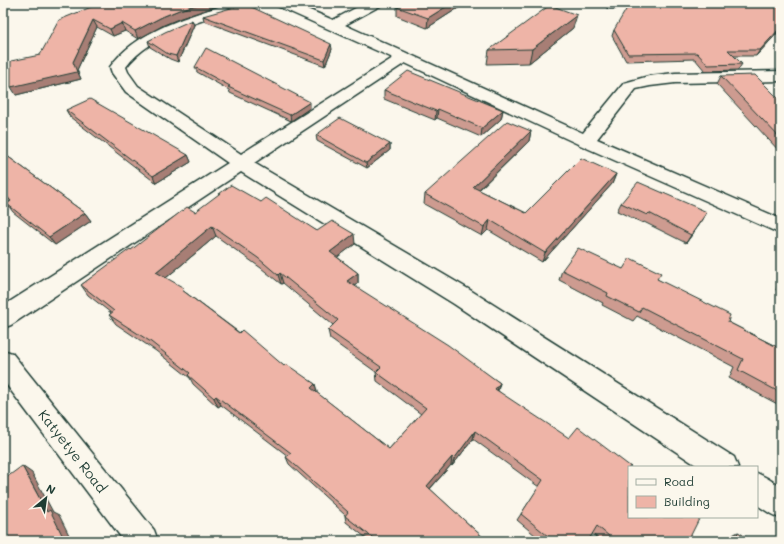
<svg xmlns="http://www.w3.org/2000/svg" width="784" height="544" font-family="Mali,sans-serif">
<rect width="100%" height="100%" fill="#fbf7ec"/>
<filter id="ink" filterUnits="userSpaceOnUse"><feTurbulence type="fractalNoise" baseFrequency=".025" numOctaves="2"/><feDisplacementMap in="SourceGraphic" scale="8" xChannelSelector="R" yChannelSelector="G"/><feConvolveMatrix kernelMatrix="1 2 1 2 8 2 1 2 1" color-interpolation-filters="sRGB"/></filter>
<g filter="url(#ink)">
<g fill="none" stroke-linecap="round" stroke-linejoin="round">
<defs>
<path id="minor" d="M232,3H253L251,6C211,17 151,33 126,67L128,72L138,86L241,154L393,58L277,6L275,3H293L333,20L365,3H382L380,6L345,25L583,133L624,83L649,76L675,73L781,71V81L675,83L650,86L636,89L597,139L781,219V234L580,145L405,63L254,163L470,290L734,457L738,467H699L454,304L241,172L11,325L3,328V306L228,163L126,92L112,73L110,67C135,31 191,15 232,3Z
M608,3H622C618,8 615,9 608,8L606,5Z
M757,473L767,478L781,487V519L771,514L757,505Z"/>
<path id="tertiary" d="M3,350L12,353L154,530L158,541H124L3,380Z"/>
</defs>
<use href="#minor" stroke="#1f3d34" stroke-width="3"/>
<use href="#tertiary" stroke="#1f3d34" stroke-width="3"/>
<use href="#minor" fill="#fbf7ec" fill-rule="evenodd"/>
<use href="#tertiary" fill="#fbf7ec" fill-rule="evenodd"/>
</g>
<path fill="#cd9b90" stroke="#1f3d34" fill-rule="evenodd" d="M101,3H227L181,18L164,25L138,39L125,31L113,36L97,27L77,70L81,79L16,95L40,55Z
M466,3L427,28L397,16V7Z
M781,3V29L756,56H734L742,64L738,70L705,71L695,59L626,61L612,36L614,30Z
M203,16L332,49L325,66L204,21Z
M194,25L178,62L170,59L150,47L148,41Z
M573,28L529,63L487,64L489,50Z
M195,67L310,108L291,121L230,93L229,90L197,72Z
M721,76L781,101V153L717,84Z
M384,90L503,110L501,119L481,137L437,118L435,120L384,99Z
M66,110L188,155L191,162L156,183L70,117Z
M531,131L529,141L479,190L526,213L616,174L612,184L542,262L488,230L482,236L424,204L425,194Z
M316,135L390,144V150L367,168L317,141Z
M3,153L85,213L91,221L55,245L13,212L7,204L10,202L3,194Z
M261,202L317,231L355,244L337,257L358,273V283L354,286L500,383L498,391L688,541H602L592,534L588,541H542L517,520L539,487L473,439L452,466L451,465L430,489L487,541H370L346,522L345,516V515L289,464L286,457L288,456L221,405L218,407L193,384L190,378L156,351L116,324L109,315L111,313L88,295L81,285L131,250L195,212ZM216,236L261,268L281,284L283,283L333,325L328,330L330,339L376,372L377,381L421,414L389,449L317,393V392L315,384L284,366L166,278Z
M621,203L707,212L702,221L686,243L644,222L643,223L617,211Z
M623,269L657,279L728,322L781,349V406L729,378L734,367L637,316L633,321L602,305L603,303L559,280L562,270Z
M781,276V292L776,290Z
M738,532L752,541H726L727,538Z"/>
<path fill="#a77e75" stroke="#1f3d34" d="M202,3H227L181,18L164,25L138,39L135,31L162,17L179,10Z
M452,3H466L427,28L428,18Z
M577,15L573,28L529,63L532,49Z
M93,20L97,27L77,70L81,79L16,95L11,87L73,62Z
M192,20L194,25L178,62L176,56Z
M122,23L125,31L113,36L110,29Z
M781,27V29L756,56L760,50Z
M331,44L332,49L325,66L324,60Z
M310,102V108L291,121L290,115Z
M438,109L437,118L435,120L436,111Z
M503,110L501,119L481,137L482,128Z
M531,131L529,141L472,196L473,187Z
M390,144V150L367,168L366,163Z
M188,155L191,162L156,183L153,176Z
M616,174L612,184L542,262L545,253Z
M707,212L702,221L686,243L691,235Z
M85,213L91,221L55,245L49,237Z
M490,220L488,230L482,236L484,227Z
M212,226L216,236L161,282L156,272Z
M354,234L355,244L331,262L330,252Z
M280,273L283,283L281,284L278,275Z
M358,273V283L348,291L347,281Z
M500,383L497,391L495,389Z
M315,384L317,392L313,397L311,388Z
M216,396L221,405L218,407L214,398Z
M475,431L473,439L452,466L454,459Z
M452,457L451,465L426,493L427,486Z
M22,466L32,473L53,512L59,515L72,541H65L47,512Z"/>
<path fill="#eeb4a7" stroke="#1f3d34" fill-rule="evenodd" d="M101,3H202L179,10L162,17L135,31L122,23L110,29L93,20L73,62L77,72L11,87V61L40,55L59,20Z
M403,3H452L428,18L397,7Z
M630,3H781V27L760,50H728L742,64L708,65L697,53L628,54L614,30Z
M245,4L331,44L324,60L203,16Z
M550,5L577,15L532,49L489,50Z
M192,20L176,56L168,54L148,41L165,32Z
M206,48L310,102L290,115L228,87L230,86L195,67Z
M408,71L503,110L482,128L438,109L436,111L384,90Z
M755,75L781,101V139L721,76Z
M90,99L188,155L153,176L66,110Z
M340,118L390,144L366,163L316,135Z
M507,121L531,131L473,187L526,213L581,158L616,174L545,253L490,220L484,227L425,194Z
M3,153L85,213L49,237L7,204L11,201L3,192Z
M638,182L707,212L691,235L649,213L647,215L621,203Z
M231,185L261,202L266,198L317,231L332,221L354,234L330,252L358,273L347,281L448,345L500,383L495,389L569,438L578,427L631,467H629V517H700L688,541H615L597,526L588,541H554L521,514L543,480L475,431L454,459L452,457L427,486L487,541H383L382,539L380,541H377L345,516L348,512L286,457L291,453L216,396L214,398L188,375L190,373L151,342L109,315L114,311L81,285L130,249L131,250L187,207L195,212ZM212,226L258,258L278,275L280,273L338,320L328,330L381,367L376,372L426,408L389,449L311,388L315,384L286,364L284,366L242,330L239,333L182,290L184,288L156,272Z
M578,248L623,269L630,258L661,273L657,279L730,315L728,322L781,349V393L738,370L743,359L642,307L639,312L607,296L608,293L562,270Z
M22,466L47,512L50,510L65,541H3V480Z
M738,532L752,541H735Z"/>
</g>
<g text-anchor="middle" dominant-baseline="central" stroke-width="4" stroke-linejoin="round" paint-order="stroke">
<g font-size="14" fill="#1f3d34" stroke="#fbf7ec">
<text transform="translate(73 451) rotate(52)">Katyetye Road</text>
</g>
</g>
<rect width="784" height="544" fill="none" stroke="#fbf7ec" stroke-width="16"/>
<rect x="8" y="8" width="768" height="528" fill="none" stroke="#1f3d34" stroke-width="1.5" filter="url(#ink)"/>
<rect x="628" y="466" width="130" height="52" fill="#fbf7ec" stroke="#a3ada2"/>
<rect x="636" y="479" width="20" height="6" fill="#fbf7ec" stroke="#a3ada2"/>
<text x="664" y="486" font-size="12" fill="#1f3d34">Road</text>
<rect x="636" y="496" width="20" height="12" fill="#eeb4a7" stroke="#a3ada2"/>
<text x="664" y="506" font-size="12" fill="#1f3d34">Building</text>
<g transform="translate(46 498) rotate(29)" stroke="#fbf7ec" stroke-width="3" paint-order="stroke">
<path d="M0-3L7 15L0 10L-7 15Z" fill="#1f3d34"/>
<text y="-6" font-size="11" font-weight="bold" text-anchor="middle" fill="#1f3d34">N</text>
</g>
</svg>
